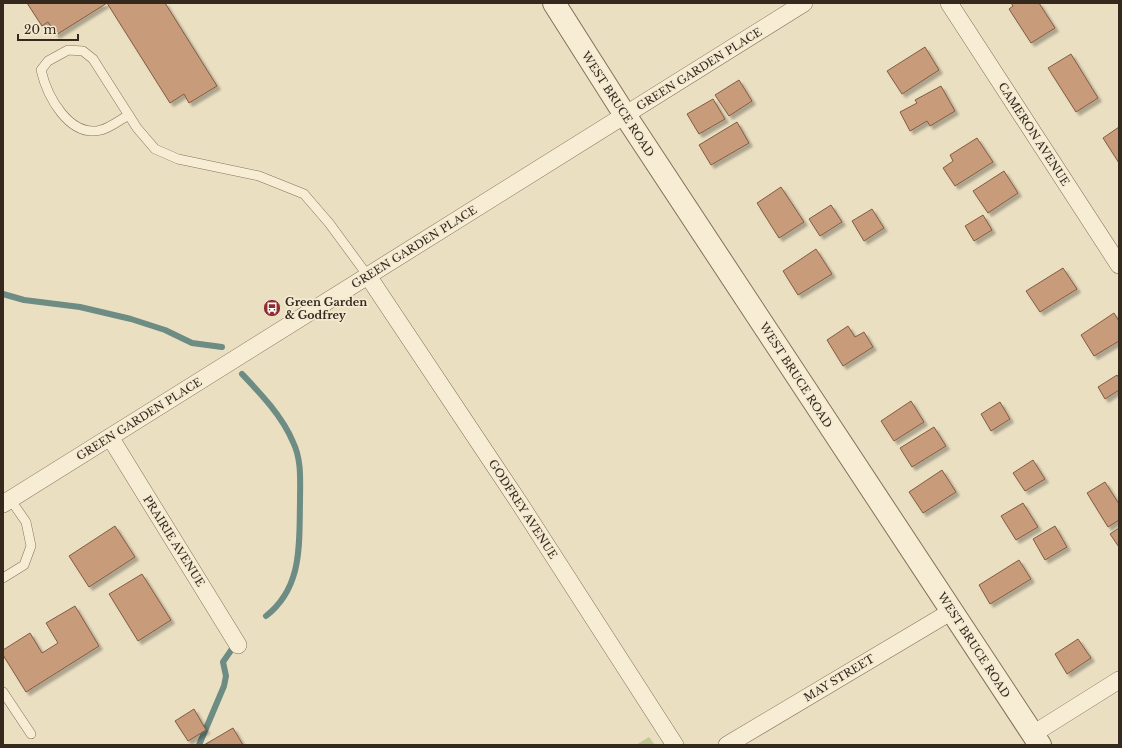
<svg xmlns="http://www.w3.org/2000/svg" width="1122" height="748" font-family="'Libre Baskerville',serif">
<defs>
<filter id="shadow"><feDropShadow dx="3.5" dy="3.5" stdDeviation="1" flood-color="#0004"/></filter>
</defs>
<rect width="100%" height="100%" fill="#ebdfc2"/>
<path fill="#c2c997" d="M649,737L655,745H636Z"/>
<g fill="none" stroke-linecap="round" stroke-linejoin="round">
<path stroke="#6c8c84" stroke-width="6" d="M3,294L24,300L80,307L131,319L165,330L192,343L222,347
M242,374C261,394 282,416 293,442C302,460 300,482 300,502C299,544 303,587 266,616
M199,745L224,686L226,676L223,662L234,646"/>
</g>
<path fill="#c89b7a" stroke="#825c41" filter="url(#shadow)" d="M27,3H165L217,86L189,103L184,94L170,103L107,3L56,35L48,22L42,26Z
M1011,3H1039L1055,28L1031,43L1009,9L1013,6Z
M925,47L939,70L902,94L887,71Z
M1071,54L1098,98L1076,112L1048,68Z
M739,80L752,101L729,116L715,95Z
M941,86L955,111L930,126L927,121L910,131L900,112L917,103L915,100Z
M713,99L725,119L699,134L687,114Z
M737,122L749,143L711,165L699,145Z
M1119,127V163L1103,138Z
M977,138L993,162L955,186L943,168L953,161L950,155Z
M1004,171L1018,193L988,213L973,191Z
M781,187L804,222L779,238L757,203Z
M831,205L842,222L820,236L809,219Z
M872,209L884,228L864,241L852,221Z
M983,215L992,230L974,241L965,226Z
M816,249L832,274L798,295L783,271Z
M1063,268L1077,289L1040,312L1026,291Z
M1114,313L1119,321V341L1094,356L1081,335Z
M848,326L855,337L864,332L873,347L843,366L827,340Z
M1117,375L1119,378V390L1105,399L1098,387Z
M911,401L924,422L894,441L881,421Z
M1000,402L1010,419L991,431L981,414Z
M934,427L946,446L912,467L900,448Z
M1033,460L1045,479L1025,491L1013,473Z
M942,470L956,492L923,513L909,492Z
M1105,482L1119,504V520L1108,527L1087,493Z
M1023,503L1038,527L1016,540L1001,516Z
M115,526L135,557L89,587L69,556Z
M1055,526L1067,547L1045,560L1033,539Z
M1119,528V547L1110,534Z
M1019,560L1031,579L990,604L979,585Z
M142,574L171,620L138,641L109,594Z
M75,606L99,646L26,692L3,655V650L30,633L42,653L58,643L46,623Z
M1078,639L1091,658L1067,674L1055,654Z
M194,709L206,730L188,741L175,721Z
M233,728L243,745H204Z"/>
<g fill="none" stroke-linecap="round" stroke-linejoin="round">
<defs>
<path id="service" d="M129,115C121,119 110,128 101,130C69,138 47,96 41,70L48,61L68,50L83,51L93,59L137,128L155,149L178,159L259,176L304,194L329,223L368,276
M3,578L24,565L31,546L26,522L10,499
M3,692L31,734"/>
<path id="minor" d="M949,3L1119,265
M368,276L520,504L675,745
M110,437L238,645
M3,504L804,3
M1033,734L1119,680
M727,745L952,611"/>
<path id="tertiary" d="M554,3L625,115L1040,745"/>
</defs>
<use href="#service" stroke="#84715a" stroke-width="10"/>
<use href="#minor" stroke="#84715a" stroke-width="18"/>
<use href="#tertiary" stroke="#84715a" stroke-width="24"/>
<use href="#service" stroke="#f7edd5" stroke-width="9"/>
<use href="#minor" stroke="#f7edd5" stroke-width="17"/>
<use href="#tertiary" stroke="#f7edd5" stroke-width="22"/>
</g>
<defs>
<symbol id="bus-disc" viewBox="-11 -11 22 22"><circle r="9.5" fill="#902e2e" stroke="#f3ead1"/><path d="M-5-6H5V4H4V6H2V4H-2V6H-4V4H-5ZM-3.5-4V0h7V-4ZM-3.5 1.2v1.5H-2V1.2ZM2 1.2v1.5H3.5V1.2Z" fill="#fff"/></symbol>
</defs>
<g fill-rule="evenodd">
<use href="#bus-disc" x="262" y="298" width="20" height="20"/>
</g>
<g text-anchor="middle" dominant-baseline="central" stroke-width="3.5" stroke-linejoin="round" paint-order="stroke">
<g font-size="11" fill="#35291e" stroke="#f3ead1">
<text transform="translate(699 69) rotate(-32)">GREEN GARDEN PLACE</text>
<text transform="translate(618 104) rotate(57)">WEST BRUCE ROAD</text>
<text transform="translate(1034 134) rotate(57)">CAMERON AVENUE</text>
<text transform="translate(414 247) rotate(-32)">GREEN GARDEN PLACE</text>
<text transform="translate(796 375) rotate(57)">WEST BRUCE ROAD</text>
<text transform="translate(139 419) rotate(-32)">GREEN GARDEN PLACE</text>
<text transform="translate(523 509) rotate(57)">GODFREY AVENUE</text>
<text transform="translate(174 541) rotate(58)">PRAIRIE AVENUE</text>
<text transform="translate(974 645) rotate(57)">WEST BRUCE ROAD</text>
<text transform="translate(839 678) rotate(-31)">MAY STREET</text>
</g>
<g font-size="11" font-weight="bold" fill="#35291e" stroke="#f3ead1" text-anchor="start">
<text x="285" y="302">Green Garden<tspan x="285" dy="13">&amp; Godfrey</tspan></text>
</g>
</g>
<rect width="1122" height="748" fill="none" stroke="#35291e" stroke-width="8"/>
<path d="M18 34v6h60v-6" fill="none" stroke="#35291e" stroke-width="2"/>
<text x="24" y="34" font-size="12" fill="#35291e" stroke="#f3ead1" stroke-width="3" paint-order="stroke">20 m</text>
</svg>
